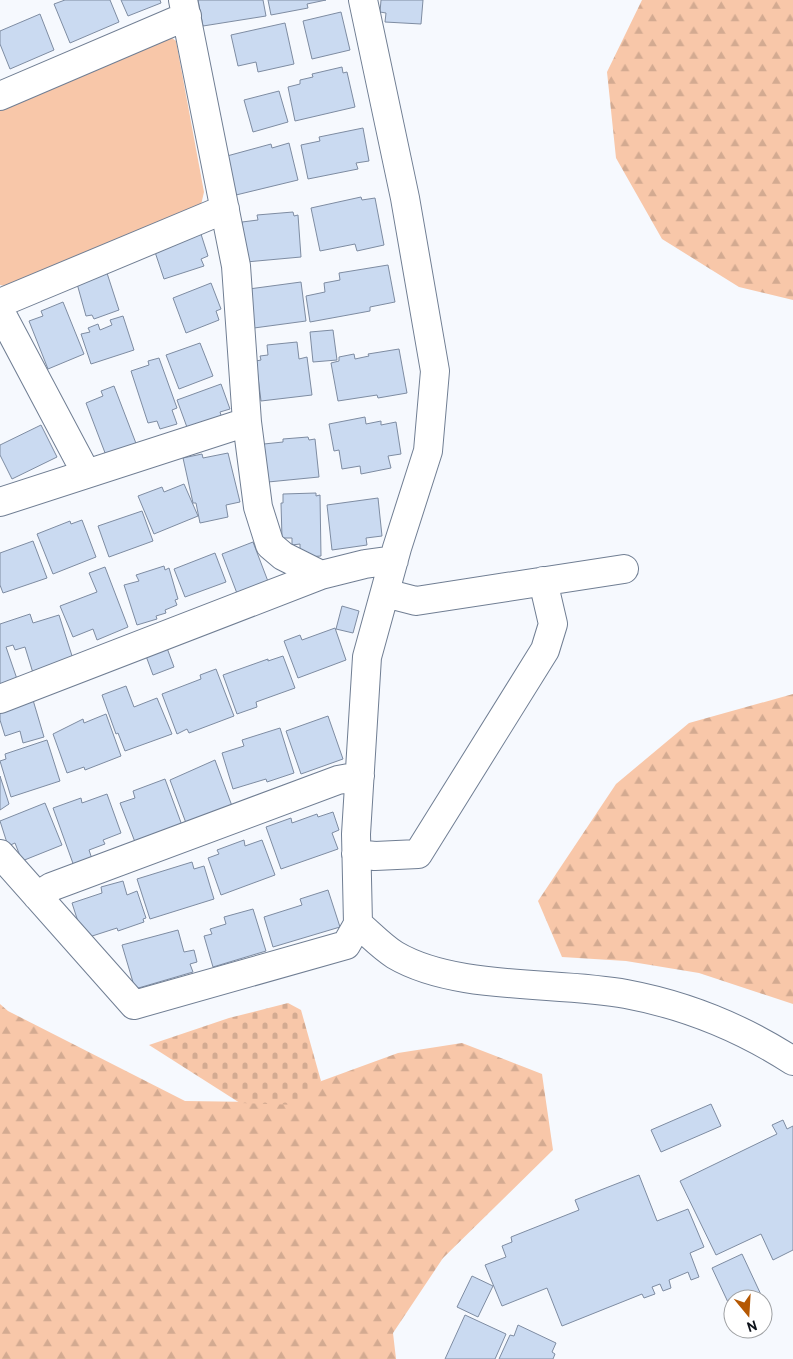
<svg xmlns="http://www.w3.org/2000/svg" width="793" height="1359" font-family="Overpass,sans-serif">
<defs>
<pattern id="forest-firs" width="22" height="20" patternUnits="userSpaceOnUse" patternTransform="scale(1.25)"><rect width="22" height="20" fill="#f8c7a9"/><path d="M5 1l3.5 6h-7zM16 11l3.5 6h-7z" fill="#d3aa91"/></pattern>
<pattern id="cemetery-stones" width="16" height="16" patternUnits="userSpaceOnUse" patternTransform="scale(1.25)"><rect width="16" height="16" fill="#f8c7a9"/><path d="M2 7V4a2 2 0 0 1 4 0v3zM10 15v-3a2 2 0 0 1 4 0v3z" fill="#d3aa91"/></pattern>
</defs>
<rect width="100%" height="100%" fill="#f6f9fe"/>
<path fill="#f8c7a9" d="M167,34L176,41L204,192L201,205L9,287L0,285V105Z"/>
<path fill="url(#forest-firs)" d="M642,0H793V300L739,287L662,239L616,158L607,72Z
M793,694V1004L699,973L626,961L562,957L538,901L616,784L689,723Z
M0,1004L8,1011L185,1101L264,1102L398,1053L462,1043L542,1074L553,1150L443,1258L393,1333L396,1359H0Z"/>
<path fill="url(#cemetery-stones)" d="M288,1003L301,1010L321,1081L298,1105L240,1103L149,1045L229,1018Z"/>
<path fill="#cadaf1" stroke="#7e8ca2" d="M65,0H110L119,22L70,43L54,4Z
M121,0H160L161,3L128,16Z
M198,0H263L266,16L203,26Z
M268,0H326L307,4L308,8L271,15Z
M381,0H423L421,24L385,22L386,13L380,12Z
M341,12L350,50L312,59L303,21Z
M40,14L54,50L10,69L0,44V31Z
M285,23L294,64L258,72L256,62L238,66L231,35Z
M342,67L343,73L347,72L355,107L295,121L288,87L300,84V80L313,77L312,74Z
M279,91L288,122L253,132L244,100Z
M363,128L369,161L356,163L358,169L308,179L301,145L320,141L319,137Z
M289,143L298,180L236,195L227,156L271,144L272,148Z
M361,197L362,200L375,198L384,245L357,251L355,244L320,251L311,208Z
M293,212L294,216L298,215L301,257L246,262L242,222L258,220L257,215Z
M200,231L208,256L201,259L204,266L164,279L154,249Z
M388,265L395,302L370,307V311L310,322L306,296L325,292L324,283L340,280L339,273Z
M106,270L119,310L94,319L92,315L86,316L76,280Z
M301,282L306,321L254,328L249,289Z
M211,283L221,309L216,311L219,320L186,333L173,298Z
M63,302L84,354L48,369L29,321L43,316L41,311Z
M123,316L134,350L91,364L81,334L90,332L88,328L98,324L100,330L112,325L110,320Z
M333,330L337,360L313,362L310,332Z
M297,342L299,359L307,357L312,395L261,401L256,361L261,360L260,356L268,355L267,345Z
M200,343L213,376L179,389L166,355Z
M399,349L407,393L378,398L377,395L338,401L331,363L339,361V357L354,354L355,359L369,356L368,354Z
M159,358L177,408L172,410L177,424L160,429L157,421L148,423L131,371L149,365L148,361Z
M221,384L230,409L220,412L222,418L188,430L177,400Z
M114,386L137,446L107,458L86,403L103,396L101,391Z
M365,417L366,424L381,421V425L396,422L401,454L388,456L391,468L361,474L360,466L342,469L339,450L334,451L329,424Z
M41,425L57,457L12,479L0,455V445Z
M308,437L309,440L315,439L319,477L268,482L264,444L283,442V439Z
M228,453L240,502L226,505L228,517L200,523L196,503H193L183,458L202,454L203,458Z
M184,484L198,516L154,534L138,496L162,487L164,492Z
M316,493V496L320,495L321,556L307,557V552H300V544L292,545V538H282L281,503H283V494Z
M378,498L382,536L366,538L367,545L332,550L327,505Z
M142,511L153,541L109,557L98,526Z
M82,520L96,557L53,574L37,534L70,521L71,524Z
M33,541L47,578L3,593L0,585V553Z
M253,542L269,584L238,596L222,554Z
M215,553L226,582L185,597L174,569Z
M164,566L165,570L169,568L178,599L175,600L177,605L165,610L166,613L156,616L157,619L137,625L124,585L139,581L136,575Z
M105,567L128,627L97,640L93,629L73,637L60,606L97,592L89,573Z
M342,606L359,611L353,633L336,629Z
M30,614L33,623L59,615L73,659L33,673L25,647L15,650L13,645L6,647L17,679L0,685V624Z
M335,628L346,660L298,678L284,641L300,635L302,640Z
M167,648L174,667L153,675L146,656Z
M283,656L295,688L256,702L257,707L237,714L223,675L268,659V661Z
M216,669L234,716L189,733L187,729L177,734L162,694L201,679L200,675Z
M126,686L134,707L157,698L172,734L125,751L118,733L116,734L102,695Z
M33,700L44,737L23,743L20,731L5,736L0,720V710Z
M106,714L121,756L85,770L84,767L67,773L53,734L83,719L84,723Z
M328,716L343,759L301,774L286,731Z
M280,728L294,773L267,782L266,779L233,789L222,753L244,746L242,740Z
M47,740L60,781L11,797L0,761L6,759L5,754Z
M215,760L232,806L186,823L170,780Z
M0,776L9,804L0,810Z
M165,779L183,828L135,842L120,803L135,798L133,791Z
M107,794L121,833L103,840L105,844L89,850L93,862L75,869L53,808L81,798L82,803Z
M45,803L62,845L22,861L15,843L8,846L0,821Z
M333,812L339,830L332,833L338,849L281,869L266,827L291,818L292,823L317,814L318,817Z
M244,840L245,846L262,840L275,875L221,895L208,858L219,854L217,850Z
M192,862L194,869L204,866L214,899L150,919L137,879Z
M123,881L127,895L137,891L146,918L143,919L144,922L118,931L117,928L86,938L81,931L72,903L102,893L101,887Z
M328,890L340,927L273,947L264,917L302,905L300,899Z
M253,909L266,951L213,967L204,936L212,934L210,929L226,924L224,917Z
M178,930L184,952L194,950L197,962L190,964L193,972L135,989L122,945Z
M711,1104L721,1126L661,1152L651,1130Z
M783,1120L787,1129L793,1126V1250L773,1260L761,1234L716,1255L680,1181L777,1134L772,1125Z
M639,1175L657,1221L688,1209L704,1247L690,1253L699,1277L691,1280L688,1272L669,1280L671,1288L663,1291L660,1284L652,1287L655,1294L644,1298L642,1294L562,1326L547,1288L502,1306L485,1265L506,1257L502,1246L512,1242L511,1237L579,1210L575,1200Z
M742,1254L763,1299H733V1313L712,1268Z
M472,1276L493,1286L478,1317L457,1307Z
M465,1315L506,1334L495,1359H445Z
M518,1325L556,1343L552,1352L555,1354L553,1359H499L510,1335L514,1336Z"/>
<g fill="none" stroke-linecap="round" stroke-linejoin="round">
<defs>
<path id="minor" d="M183,0L236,266L247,422L258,507L270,545L283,556L321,575
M0,96L187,16
M0,303L225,209
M0,311L86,473
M0,502L247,422
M385,593L416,601L624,569
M0,699L321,575L365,564L394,560
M0,854L134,1005L346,945L358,924L356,834L367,657L397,548L428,451L435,371L405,198L363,0
M356,854L375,856L418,854L545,650L553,624L543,581
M37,896L51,887L338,780L360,776
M358,924C370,934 382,947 395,955C456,991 557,981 626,994C685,1005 742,1028 793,1061"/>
</defs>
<use href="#minor" stroke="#707e93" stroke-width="30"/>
<use href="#minor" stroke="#fff" stroke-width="28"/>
</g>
<g transform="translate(748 1314) rotate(162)"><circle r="24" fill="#ffffff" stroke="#9ea0a3"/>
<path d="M0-4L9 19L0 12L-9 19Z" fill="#b55803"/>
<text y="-8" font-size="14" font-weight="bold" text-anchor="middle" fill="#0d121a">N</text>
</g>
</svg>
